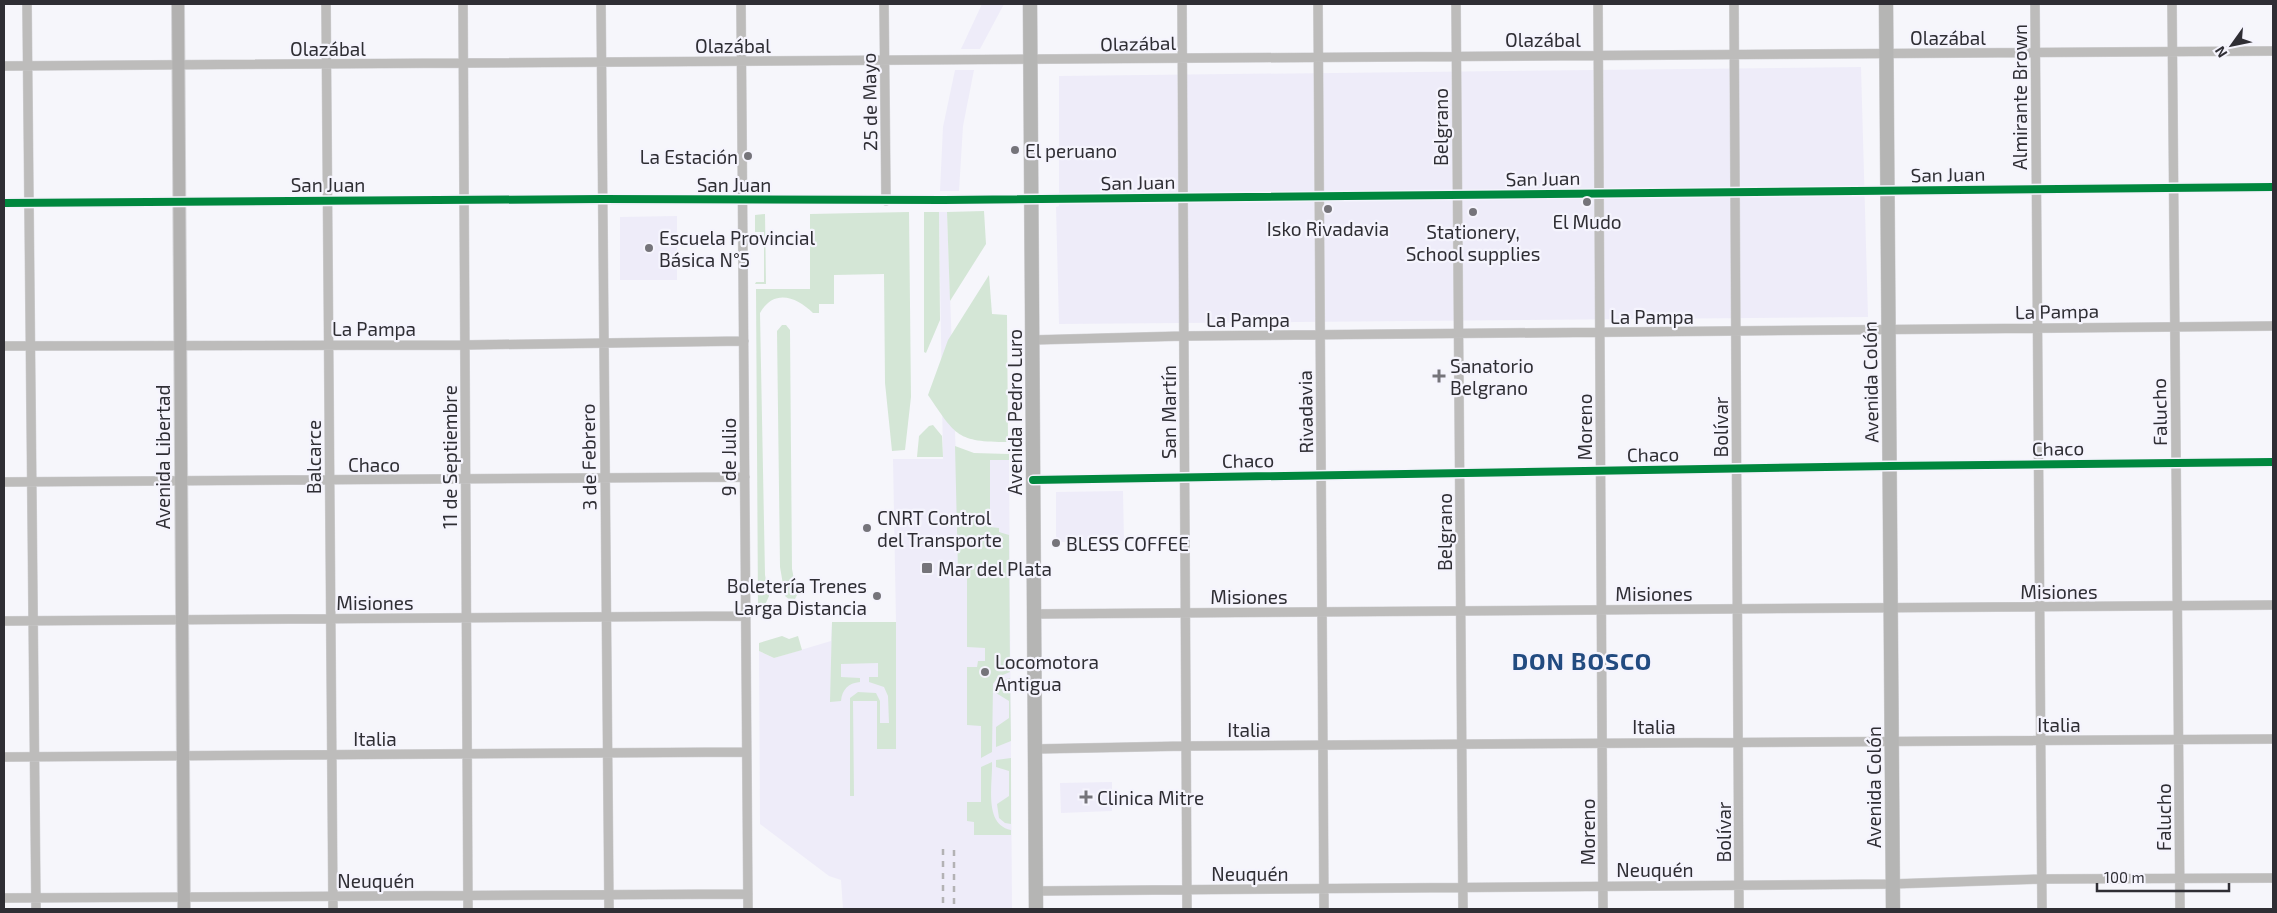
<svg xmlns="http://www.w3.org/2000/svg" width="2277" height="913" font-family="'Exo 2',sans-serif">
<rect width="100%" height="100%" fill="#f6f6fb"/>
<path fill="#eeecf9" d="M982,4H1004L980,49H961Z
M1861,67L1868,317L1059,324L1056,207L1059,206V76Z
M955,70H974L963,126L959,191H940L943,127Z
M939,212H947L956,459L1009,460L1012,909H843L841,880L829,876L760,824L759,651L774,658L831,641L832,622H896L893,459H943Z
M677,216V280H620V217Z
M1123,491L1124,541L1056,542V492Z
M1112,782V811L1061,813L1060,783Z"/>
<path fill="#d4e6d6" d="M984,211L986,244L950,301L947,212Z
M909,212L911,397L905,450L892,451L885,383L884,274L834,275V304H819V313H813C797,297 774,288 760,313L765,575L769,596L765,605L758,608L756,289H810V214Z
M924,212H939L940,320L926,353L924,352Z
M765,214L766,284H755L756,282H764V232H755V215Z
M989,275L992,314L1007,315L1008,442C957,442 956,436 928,395L948,340Z
M782,325H786L790,330L792,569L797,595L795,599L791,601L785,596L780,567L777,331Z
M933,425L942,436L943,457H917L919,436L929,426Z
M955,446L974,453L1009,454V460H990V527L999,528V532L1009,535L1010,672L998,677L993,684L992,752L981,758V726L967,725V667H977L978,661H985V648L967,647V572H958Z
M832,622H896V749H877V701H853L854,796H850V698L858,692L876,693L880,701V723H889L888,696L884,687L869,682V677H878V663L841,664V677L860,678V682C848,683 842,690 841,701L830,702Z
M782,636L789,639L798,636L802,650L774,658L759,651V643Z
M1010,678L1011,741L996,747V727L1009,718V701L996,693L1003,680Z
M1011,758V824L1005,823L999,818L997,804L1009,796V771L996,767V760Z
M992,762C993,783 983,825 1011,830V835H974V822L967,821V802H981V767Z"/>
<g fill="none" stroke-linecap="round" stroke-linejoin="round">
<defs>
<path id="street" d="M27,4L36,909
M326,4L333,909
M463,4L468,909
M601,4L609,909
M741,4L748,909
M884,4L886,201
M1182,4L1187,909
M1318,4L1324,909
M1456,4L1463,909
M1598,4L1603,909
M1734,4L1739,909
M2035,4L2042,909
M2172,4L2180,909
M4,66L2273,51
M4,203L602,199L944,200L2273,187
M1032,340L1184,336L2273,326
M4,346L465,345L744,341
M1033,480L1890,466L2273,462
M4,482L745,477
M1034,614L2273,605
M4,621L746,616
M1035,749L1186,746L2273,739
M4,757L746,752
M1036,891L1892,884L2042,879L2273,878
M4,898L748,894"/>
<path id="secondary" d="M178,4L184,909"/>
<path id="primary" d="M1030,4L1036,909
M1886,4L1893,909"/>
</defs>
<use href="#street" stroke="#d3d3d6" stroke-width="10"/>
<use href="#secondary" stroke="#d3d3d6" stroke-width="14"/>
<use href="#primary" stroke="#d3d3d6" stroke-width="15"/>
<use href="#street" stroke="#bdbcbb" stroke-width="9"/>
<use href="#secondary" stroke="#b2b1b0" stroke-width="12"/>
<use href="#primary" stroke="#b5b5b4" stroke-width="14"/>
<path stroke="#b3b2b4" stroke-width="2.5" stroke-dasharray="6 6" stroke-linecap="butt" d="M943,849V909
M954,850V909"/>
<defs>
<path id="cycleway" d="M4,203L602,199L944,200L2273,187
M1033,480L1890,466L2273,462"/>
</defs>
<use href="#cycleway" stroke="#f5f4fd" stroke-width="11"/>
<use href="#cycleway" stroke="#00873e" stroke-width="8"/>
</g>
<g fill="#75747a" stroke="#f5f4fd" stroke-width="2">
<circle cx="1015" cy="150" r="5"/>
<circle cx="748" cy="156" r="5"/>
<circle cx="1587" cy="202" r="5"/>
<circle cx="1328" cy="209" r="5"/>
<circle cx="1473" cy="212" r="5"/>
<circle cx="649" cy="248" r="5"/>
<path d="M1436.5 368.5h5v5h5v5h-5v5h-5v-5h-5v-5h5z"/>
<circle cx="867" cy="528" r="5"/>
<circle cx="1056" cy="543" r="5"/>
<rect x="921" y="562" width="12" height="12" rx="2.5"/>
<circle cx="877" cy="596" r="5"/>
<circle cx="985" cy="672" r="5"/>
<path d="M1083.5 789.5h5v5h5v5h-5v5h-5v-5h-5v-5h5z"/>
</g>
<g text-anchor="middle" dominant-baseline="central" stroke-width="4.5" stroke-linejoin="round" paint-order="stroke">
<g font-size="19" fill="#2f2e34" stroke="#f5f4fd">
<text x="1948" y="37">Olazábal</text>
<text x="1543" y="39">Olazábal</text>
<text transform="translate(1138 43) rotate(-1)">Olazábal</text>
<text x="733" y="45">Olazábal</text>
<text x="328" y="48">Olazábal</text>
<text transform="translate(2019 97) rotate(-90)">Almirante Brown</text>
<text transform="translate(869 102) rotate(-91)">25 de Mayo</text>
<text transform="translate(1440 127) rotate(-90)">Belgrano</text>
<text transform="translate(1948 174) rotate(-1)">San Juan</text>
<text transform="translate(1543 178) rotate(-1)">San Juan</text>
<text transform="translate(1138 182) rotate(-1)">San Juan</text>
<text x="328" y="184">San Juan</text>
<text x="734" y="184">San Juan</text>
<text transform="translate(2057 311) rotate(-1)">La Pampa</text>
<text x="1652" y="316">La Pampa</text>
<text x="1248" y="319">La Pampa</text>
<text x="374" y="328">La Pampa</text>
<text transform="translate(1870 382) rotate(-91)">Avenida Colón</text>
<text transform="translate(1014 412) rotate(-90)">Avenida Pedro Luro</text>
<text transform="translate(1168 412) rotate(-90)">San Martín</text>
<text transform="translate(1305 412) rotate(-91)">Rivadavia</text>
<text transform="translate(2159 412) rotate(-91)">Falucho</text>
<text transform="translate(1584 427) rotate(-90)">Moreno</text>
<text transform="translate(1720 427) rotate(-90)">Bolívar</text>
<text transform="translate(2058 448) rotate(-1)">Chaco</text>
<text transform="translate(1653 454) rotate(-1)">Chaco</text>
<text transform="translate(162 457) rotate(-90)">Avenida Libertad</text>
<text transform="translate(313 457) rotate(-90)">Balcarce</text>
<text transform="translate(449 457) rotate(-90)">11 de Septiembre</text>
<text transform="translate(588 457) rotate(-91)">3 de Febrero</text>
<text transform="translate(728 457) rotate(-90)">9 de Julio</text>
<text transform="translate(1248 460) rotate(-1)">Chaco</text>
<text x="374" y="464">Chaco</text>
<text transform="translate(1444 532) rotate(-90)">Belgrano</text>
<text x="2059" y="591">Misiones</text>
<text x="1654" y="593">Misiones</text>
<text x="1249" y="596">Misiones</text>
<text x="375" y="602">Misiones</text>
<text x="2059" y="724">Italia</text>
<text x="1654" y="726">Italia</text>
<text x="1249" y="729">Italia</text>
<text x="375" y="738">Italia</text>
<text transform="translate(1873 787) rotate(-90)">Avenida Colón</text>
<text transform="translate(2163 817) rotate(-90)">Falucho</text>
<text transform="translate(1587 832) rotate(-90)">Moreno</text>
<text transform="translate(1723 832) rotate(-90)">Bolívar</text>
<text x="1655" y="869">Neuquén</text>
<text x="1250" y="873">Neuquén</text>
<text x="376" y="880">Neuquén</text>
</g>
<g font-size="19" fill="#2f2e34" stroke="#f5f4fd" text-anchor="start">
<text x="1025" y="150">El peruano</text>
<text x="738" y="156" text-anchor="end">La Estación</text>
<text x="1587" y="221" text-anchor="middle">El Mudo</text>
<text x="1328" y="228" text-anchor="middle">Isko Rivadavia</text>
<text x="1473" y="231" text-anchor="middle">Stationery,<tspan x="1473" dy="22">School supplies</tspan></text>
<text x="659" y="237">Escuela Provincial<tspan x="659" dy="22">Básica N°5</tspan></text>
<text x="1450" y="365">Sanatorio<tspan x="1450" dy="22">Belgrano</tspan></text>
<text x="877" y="517">CNRT Control<tspan x="877" dy="22">del Transporte</tspan></text>
<text x="1066" y="543">BLESS COFFEE</text>
<text x="938" y="568">Mar del Plata</text>
<text x="867" y="585" text-anchor="end">Boletería Trenes<tspan x="867" dy="22">Larga Distancia</tspan></text>
<text x="995" y="661">Locomotora<tspan x="995" dy="22">Antigua</tspan></text>
<text x="1097" y="797">Clinica Mitre</text>
</g>
<g font-size="24" font-weight="bold" letter-spacing="1" fill="#224b80" stroke="#f5f4fd">
<text x="1582" y="660">DON BOSCO</text>
</g>
</g>
<rect width="2277" height="913" fill="none" stroke="#2f2e34" stroke-width="10"/>
<g transform="translate(2232 45) rotate(237)" stroke="#f5f4fd" stroke-width="4" paint-order="stroke">
<path d="M0-4L9 19L0 12L-9 19Z" fill="#2f2e34"/>
<text y="-8" font-size="14" font-weight="bold" text-anchor="middle" fill="#2f2e34">N</text>
</g>
<path d="M2097 883v8h132v-8" fill="none" stroke="#2f2e34" stroke-width="2.5"/>
<text x="2104" y="883" font-size="15" fill="#2f2e34" stroke="#f5f4fd" stroke-width="4" paint-order="stroke">100 m</text>
</svg>
